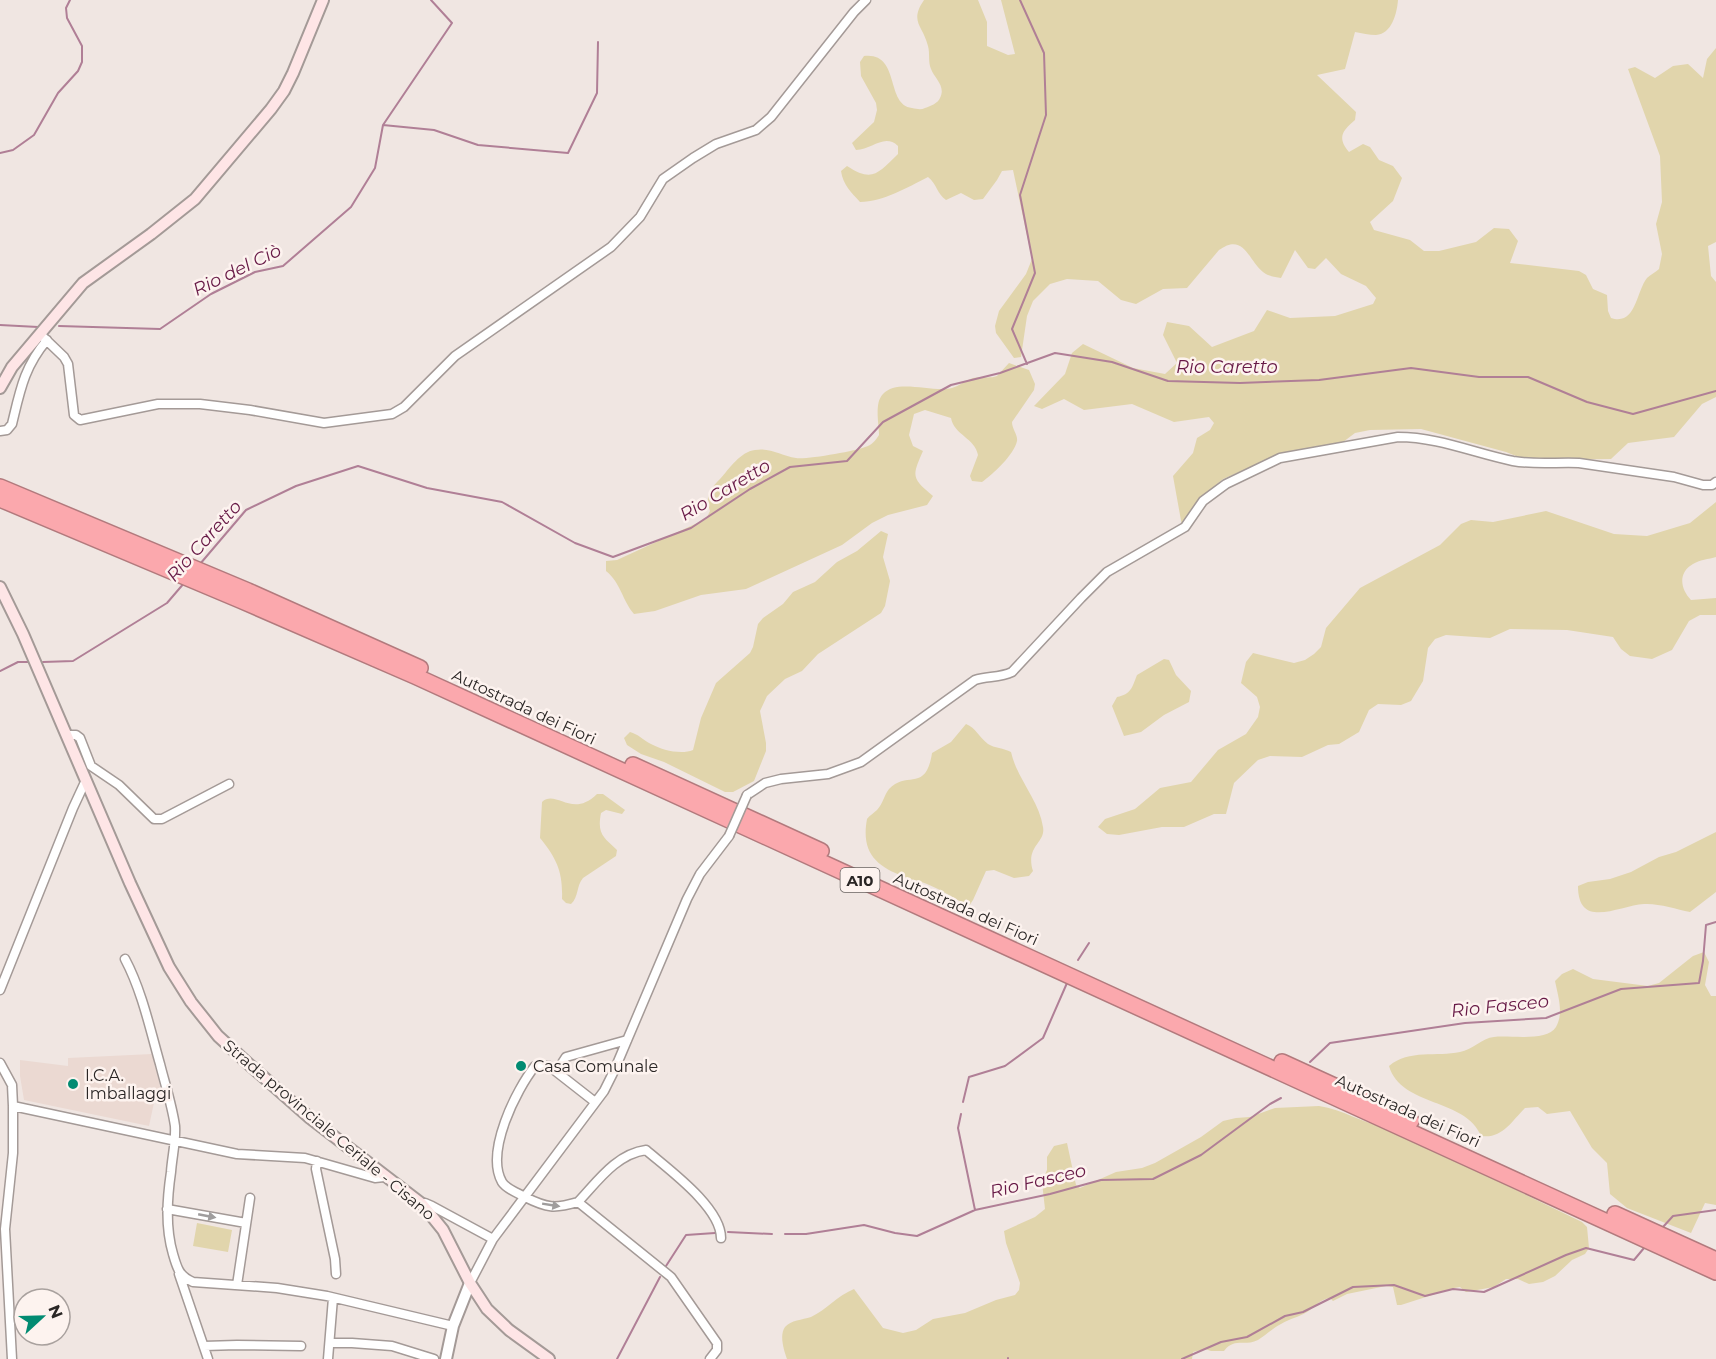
<svg xmlns="http://www.w3.org/2000/svg" width="1716" height="1359" font-family="Montserrat,sans-serif">
<rect width="100%" height="100%" fill="#f0e6e2"/>
<path fill="#ebd9d2" d="M152,1054L162,1094L155,1098L149,1126L24,1100L20,1076V1060L68,1066V1058Z"/>
<path fill="#e1d5ac" d="M924,0H978L987,22V46L1008,55L1015,54L1001,0H1398C1397,13 1392,34 1376,35C1369,35 1362,33 1355,32L1345,69L1317,75L1356,112L1355,120C1342,131 1337,138 1349,152L1363,144L1370,147L1379,160L1393,166L1402,178L1393,201L1370,222L1374,230L1410,240L1424,251H1439L1476,242L1494,228L1509,229L1518,241L1510,263L1579,271L1586,275L1593,289L1607,295L1608,311L1611,318C1636,326 1636,292 1647,278C1650,275 1656,272 1659,269L1662,254L1656,224L1662,202L1660,156L1628,69L1635,67L1655,78L1673,66L1688,64L1703,78L1707,59L1716,48V242L1708,246L1711,276L1716,282V397L1702,404L1674,437L1628,443L1611,459L1526,460L1506,452L1421,429L1370,430L1355,433L1343,442L1318,448L1286,452L1223,479L1196,502L1182,526L1173,476L1193,453L1197,438L1210,430L1214,423L1209,417L1174,422L1132,404L1084,410L1064,399L1042,409L1034,406L1065,374L1072,353L1083,344L1133,368L1165,374L1177,363L1163,335L1167,322L1189,326L1212,347L1254,331L1267,310L1290,318L1335,316L1373,304L1376,298L1366,286L1341,274L1326,258L1315,269L1308,268L1295,250L1281,278C1274,277 1268,276 1263,272C1248,260 1244,232 1219,250L1187,288L1163,289L1136,304L1121,300L1098,281L1067,279L1050,284L1033,301L1027,316L1021,357L1014,358L996,333L995,326L999,311L1026,274L1032,259L1013,170L1002,171L997,180L983,199L974,200L961,193L946,200C937,194 937,184 928,177C908,187 883,202 860,202C851,192 843,185 841,171L847,166C873,183 878,173 898,154V146C884,133 872,150 856,150L852,143L874,122L877,110L876,103L861,76L860,62L864,56C901,52 885,105 912,108C917,109 921,110 925,108C931,106 938,103 940,98C946,86 935,79 931,69C928,62 930,53 928,46C923,25 909,22 924,0Z
M1009,363L1029,370L1035,384L1034,390L1012,422C1012,429 1018,435 1017,441C1014,455 993,474 982,482L972,481L970,476L978,455C975,438 954,435 951,418L925,410L914,414L909,435L913,446L923,451C912,476 911,478 933,496L927,505L888,515L872,523L842,545L746,589L701,595L655,611L634,614C622,600 621,583 606,571V561L617,560L706,519L710,511C705,496 709,490 720,479C730,468 740,452 755,450C770,447 782,456 796,458C805,460 856,451 865,447C872,445 875,441 879,435C879,424 874,403 883,394C897,378 933,393 952,388C959,386 966,380 973,378C981,376 989,379 997,376Z
M1716,502V557C1709,559 1699,560 1693,564C1677,573 1681,590 1691,600L1716,598V615H1700L1689,621L1672,650L1652,659L1630,656L1621,649L1613,637L1567,630L1510,629L1490,638L1446,635L1435,639L1428,648L1423,681L1411,701L1401,705L1378,704L1369,710L1359,732L1339,744L1328,745L1302,757L1270,756L1258,760L1234,783L1226,814H1214L1184,827H1162L1119,835L1107,834L1098,827L1105,819L1135,809L1160,788L1191,782L1218,750L1246,734L1258,717L1260,707L1257,697L1241,683L1246,662L1253,653L1294,663L1305,660L1314,654L1321,647L1326,628L1360,588L1440,545L1461,524L1471,520L1493,522L1546,511L1614,534L1647,536L1690,523Z
M881,531L888,534L883,557L890,581L885,606L881,613L818,654L802,671L785,679L767,696L760,711L766,743V751L754,781L733,792H725L664,762L641,754L627,745L624,738L630,732C638,734 643,740 651,744C662,750 681,755 693,750L701,718L716,683L750,653L753,647L758,624L763,618L783,604L793,592L815,582L837,562L857,551Z
M1164,659L1169,660L1176,675L1191,691L1189,702L1164,715L1141,732L1124,736L1112,706L1117,697C1131,694 1132,688 1137,675Z
M966,724C976,728 979,737 988,744C994,748 1004,748 1011,752C1017,779 1039,800 1043,827C1046,843 1025,846 1033,871L1029,876L1014,878L994,870L986,871L973,900L969,906C955,899 942,890 927,884C920,881 912,880 905,877C875,866 861,852 867,819C870,815 874,813 877,810C883,804 884,795 889,789C907,770 926,793 932,753L951,742Z
M597,794H603L625,810L622,814L606,810L601,813C597,834 603,837 617,850L616,856L583,878C576,886 579,897 571,904L566,903L562,899C563,872 557,859 540,838L542,802C556,789 572,819 597,794Z
M1716,832V892L1690,912C1676,909 1658,903 1644,904C1620,905 1578,931 1578,886L1588,882L1610,879L1631,872L1659,857L1676,852Z
M1704,952L1709,962L1705,985L1711,996H1716V1205L1705,1203L1691,1233L1627,1208L1610,1194L1607,1163L1592,1148L1570,1111L1547,1114L1538,1107L1525,1108C1511,1122 1502,1139 1481,1136C1466,1098 1401,1107 1389,1066C1409,1049 1437,1057 1460,1052C1472,1050 1482,1038 1494,1037C1510,1035 1547,1042 1556,1027C1564,1013 1558,996 1555,981L1562,974L1573,969L1593,979L1648,986L1659,983L1693,956Z
M1319,1106C1343,1109 1363,1124 1388,1128L1582,1222L1587,1227L1589,1248L1585,1254L1572,1260L1555,1276L1543,1282L1529,1284L1518,1279H1506L1494,1287L1466,1292L1460,1287L1454,1288L1401,1305H1397L1393,1287L1386,1286L1347,1294L1333,1301L1330,1298C1320,1299 1315,1307 1307,1312C1299,1317 1289,1319 1281,1324C1273,1328 1266,1335 1258,1340C1244,1347 1235,1337 1224,1351H1211L1205,1349L1193,1352L1192,1359H787C784,1351 779,1335 785,1327C791,1320 802,1320 811,1317C826,1310 837,1296 854,1289L883,1328L903,1333L916,1330L933,1319L965,1313L996,1300L1015,1295L1019,1290L1020,1283L1006,1243L1004,1231L1035,1217L1045,1209L1042,1182L1047,1170V1157L1054,1146L1067,1143L1076,1185L1080,1188L1116,1172L1142,1168L1155,1163L1201,1137L1223,1121L1236,1118L1250,1117L1275,1108Z
M197,1223L232,1230L228,1252L193,1246Z"/>
<g fill="none" stroke-linecap="round" stroke-linejoin="round">
<path stroke="#b07f96" stroke-width="2" d="M1020,0L1044,53L1046,115L1020,195L1035,273L1012,329L1027,364
M383,125L434,130L478,145L568,153L597,93L598,42
M0,153L13,150L34,135L58,93L78,71L82,62V46L67,18L66,8L70,0
M0,325L38,327
M59,326L160,329L211,294L255,272L283,266L351,207L375,168L383,125L452,23L431,0
M200,564L246,510L296,486L358,466L427,488L502,502L575,543L613,557L691,528L750,489L790,467L847,461L883,422L951,385L1000,373L1055,353L1112,362L1168,381L1240,383L1319,380L1411,368L1479,377H1528L1587,402L1633,414L1716,391
M43,662L73,661L167,603L185,582
M0,671L18,662H29
M1078,960L1089,943
M1310,1062L1330,1043L1465,1023L1546,1018L1621,989L1699,983L1703,961L1706,925L1716,922
M963,1102L969,1077L1005,1066L1043,1038L1067,983
M961,1114L958,1128L975,1210
M1663,1227L1673,1216L1716,1210
M728,1232L772,1234
M785,1234H806L864,1225L895,1233L917,1236L975,1210L1050,1194L1101,1180L1153,1179L1201,1155L1270,1104L1281,1098
M666,1266L686,1235L715,1233
M1008,1358V1359
M617,1359L660,1277
M1182,1359L1221,1342L1247,1337L1285,1316L1303,1312L1353,1287L1394,1285L1425,1296L1453,1289L1484,1292L1566,1255L1586,1248L1634,1260L1644,1248"/>
<defs>
<path id="minor" d="M40,334L64,357L68,364L74,415L80,420L158,404H200L250,410L324,423L392,414L404,407L455,356L611,247L640,217L663,179L693,158L716,144L756,130L771,117L854,12L866,0
M0,431L7,430L12,424C20,391 24,367 47,340
M67,735H76L80,738L91,766L119,785L154,819H162L229,784
M747,795L765,783L781,779L828,774L861,762L975,680C987,676 1000,678 1012,672L1081,598L1107,572L1185,527L1203,501L1226,484L1280,458L1398,437C1438,437 1474,453 1513,461C1535,465 1557,462 1579,463L1674,477L1703,485H1712L1716,482
M125,959C142,991 150,1029 160,1064C165,1084 172,1105 175,1126C176,1142 172,1157 171,1172C167,1199 165,1227 173,1254C177,1268 179,1276 193,1282L277,1288L327,1296L453,1326
M0,990L73,808L86,780
M0,1063L12,1085L13,1106V1153L5,1229L12,1359
M557,1071L566,1057L627,1040
M13,1106L237,1154L305,1158L375,1178L384,1177
M317,1161L316,1169L335,1259L336,1274
M578,1202C554,1209 547,1208 525,1197C518,1193 506,1189 502,1182C485,1152 516,1090 535,1066H549L595,1102
M422,1204L425,1203L432,1206L493,1239
M167,1209L246,1223
M179,1274L208,1359
M470,1283L493,1239L604,1091L614,1071L687,899L700,874L729,836
M237,1285L250,1198
M330,1343H352L392,1346L434,1359
M204,1346L237,1345L301,1346
M328,1359L333,1298
M710,1359L717,1350V1343L671,1277L578,1202C597,1182 616,1154 646,1150C668,1169 721,1207 721,1238"/>
<path id="tertiary" d="M446,1359L453,1326L470,1283"/>
<path id="secondary" d="M0,388L12,367L83,283L151,234L195,199L271,109L284,91L293,73L323,0
M0,587L23,634L130,883L169,967L191,1002L218,1036L252,1067L310,1118L422,1204L443,1230L470,1283L487,1309L509,1330L549,1359"/>
<path id="motorway" d="M0,487L248,591L420,668
M0,499L240,600L415,676L1716,1272
M633,765L821,851
M1282,1062L1411,1121
M1615,1214L1716,1260"/>
</defs>
<use href="#minor" stroke="#a49a97" stroke-width="11"/>
<use href="#tertiary" stroke="#a49a97" stroke-width="14"/>
<use href="#secondary" stroke="#a49a97" stroke-width="14"/>
<use href="#motorway" stroke="#b27a7d" stroke-width="18"/>
<use href="#minor" stroke="#fff" stroke-width="8"/>
<use href="#tertiary" stroke="#fff" stroke-width="10"/>
<use href="#secondary" stroke="#fee5e6" stroke-width="10"/>
<use href="#motorway" stroke="#fba8ad" stroke-width="15"/>
<defs>
<path id="minor-bridge" d="M729,836L747,795"/>
</defs>
<use href="#minor-bridge" stroke="#a49a97" stroke-width="11" stroke-linecap="butt"/>
<use href="#minor-bridge" stroke="#fff" stroke-width="8"/>
</g>
<defs><path id="oneway-solid" d="M-6-.8H1V-3.2L6.5 0L1 3.2V.8H-6Z" transform="scale(1.5)"/></defs>
<g fill="#9f9d9d">
<use href="#oneway-solid" transform="translate(551 1205) rotate(9)"/>
<use href="#oneway-solid" transform="translate(207 1216) rotate(11)"/>
</g>
<g fill="#028b72" stroke="#fdf3ef" stroke-width="2">
<circle cx="521" cy="1066" r="6"/>
<circle cx="73" cy="1084" r="6"/>
</g>
<g text-anchor="middle" dominant-baseline="central" stroke-width="5" stroke-linejoin="round" paint-order="stroke">
<rect fill="#fdf3ef" stroke="#696462" stroke-width="1.5" x="840.5" y="868" width="39" height="24" rx="4.5"/>
<g font-size="15" font-weight="bold" fill="#2a2625">
<text x="860" y="880">A10</text>
</g>
<g font-size="16" fill="#2a2625" stroke="#fdf3ef">
<text transform="translate(524 707) rotate(25)">Autostrada dei Fiori</text>
<text transform="translate(966 909) rotate(24)">Autostrada dei Fiori</text>
<text transform="translate(1408 1111) rotate(24)">Autostrada dei Fiori</text>
<text transform="translate(329 1130) rotate(40)">Strada provinciale Ceriale - Cisano</text>
</g>
<g font-size="16" fill="#2a2625" stroke="#fdf3ef" text-anchor="start">
<text x="533" y="1066">Casa Comunale</text>
<text x="85" y="1075">I.C.A.<tspan x="85" dy="18">Imballaggi</tspan></text>
</g>
<g font-size="18" font-style="italic" fill="#671946" stroke="#fdf3ef">
<text transform="translate(237 270) rotate(-26)">Rio del Ciò</text>
<text x="1227" y="367">Rio Caretto</text>
<text transform="translate(725 490) rotate(-31)">Rio Caretto</text>
<text transform="translate(204 541) rotate(-48)">Rio Caretto</text>
<text transform="translate(1500 1006) rotate(-6)">Rio Fasceo</text>
<text transform="translate(1038 1181) rotate(-13)">Rio Fasceo</text>
</g>
</g>
<g transform="translate(42 1317) rotate(68)"><circle r="28" fill="#fdf3ef" stroke="#a9a19e" stroke-width="1.5"/>
<path d="M0-4.5L10 22L0 15L-10 22Z" fill="#028b72"/>
<text y="-9" font-size="16" font-weight="bold" text-anchor="middle" fill="#2a2625">N</text>
</g>
</svg>
